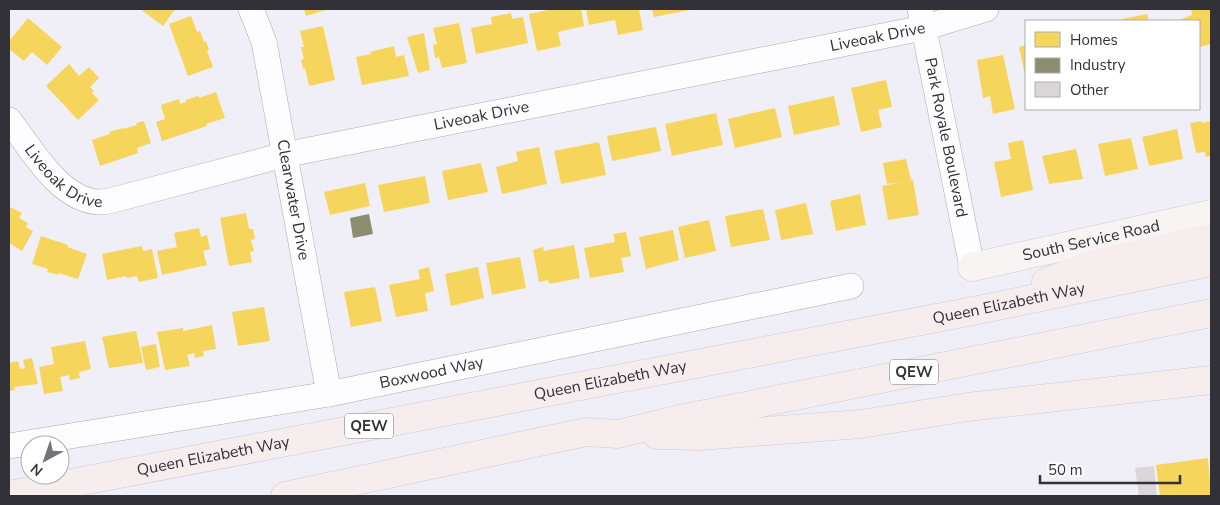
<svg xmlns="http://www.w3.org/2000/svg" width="1220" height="505" font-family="'Nunito Sans',sans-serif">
<rect width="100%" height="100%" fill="#f0eef7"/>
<path fill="#f6d55c" d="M140,9H175L163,26Z
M304,9H329L306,16Z
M553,9H581L584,26L558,32L561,46L537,51L529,14Z
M586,9H639L643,30L618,35L615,20L589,25Z
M652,9H690V10L654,17Z
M1191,9H1211V44L1199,47V21H1176L1192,15Z
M511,13L512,19L523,17L528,43L476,54L471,28L492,24L491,17Z
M1147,14L1149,21H1122V19Z
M191,16L197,32L200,31L204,42L206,41L209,50L207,51L213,67L188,76L169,24Z
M28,18L62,47L47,65L32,52L24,61L9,49V41Z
M459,23L467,63L442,68L439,57L435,58L433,45L437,44L433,28Z
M323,26L335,80L309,86L305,68L303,69L301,60L304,59L301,47H304L300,31Z
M424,33L430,70L418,73L407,37Z
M1026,45V75H1025L1019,47Z
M394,46L396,57L404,55L409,76L362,85L356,57L371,54L370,52Z
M1003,55L1015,109L993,114L990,96L983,98L977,60Z
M69,64L79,76L89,67L99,78L90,87L94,91L92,93L99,100L78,120L46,86Z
M886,80L892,107L878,110L882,127L861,132L851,88Z
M216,92L225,118L206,124L207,126L162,141L156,122L165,119L161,105L179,99L180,104L186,102V100L198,96L199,98Z
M834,96L840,125L794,135L788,106Z
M775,108L782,137L735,148L728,119Z
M716,113L723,145L672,156L665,124Z
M144,121L151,143L137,148L138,153L100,166L92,140L110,134L109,132L123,128V129L137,125L136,123Z
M1201,121L1202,123L1211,121V156L1206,157L1205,152L1196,153L1190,123Z
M656,127L661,151L612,161L607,136Z
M1177,129L1183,159L1149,166L1142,137Z
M1131,138L1138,169L1105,176L1098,144Z
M1023,140L1033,190L1001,197L994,162L1011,159L1008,143Z
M599,142L606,175L561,184L554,151Z
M539,147L547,184L502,194L496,167L518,161L516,152Z
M1076,149L1083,179L1049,184L1042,156Z
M906,159L911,180H913L919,215L888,220L882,186L902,182L887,184L883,163Z
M481,163L488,192L448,200L442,171Z
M425,176L430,203L384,212L378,185Z
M365,183L370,206L330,215L324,192Z
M860,194L866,225L836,231L830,201Z
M806,203L813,234L781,240L775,210Z
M10,207L22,213L19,218L28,223L26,227L33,231L22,251L9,243V209Z
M763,209L770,240L731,247L725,216Z
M246,213L249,229H253L255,239L251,240L254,251L250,252L252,262L229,266L220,218Z
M709,220L716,251L685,258L678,227Z
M199,228L201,237L207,235L210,249L203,251L207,265L162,275L157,251L177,247L174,233Z
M673,230L679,260L646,269L639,237Z
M626,232L631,256L621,258L624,272L590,278L584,248L615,242L613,234Z
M41,236L68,245L67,247L87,254L78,279L59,273V275L47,272L48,269L32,264Z
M574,245L580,278L549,284L548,280L539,282L533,250L543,247L544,251Z
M142,246L143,251L152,249L158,278L139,282L137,276L127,278L126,276L107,280L102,254Z
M520,257L526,288L492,295L486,263Z
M429,267L434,291L425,293L428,311L396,317L389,285L420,279L418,270Z
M478,267L484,298L451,306L445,274Z
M375,287L382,321L351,327L344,292Z
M264,307L270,341L238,346L232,312Z
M212,325L216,349L203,351L204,356L195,358L194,353L187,355L190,366L165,370L157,332L183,328V331Z
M136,331L143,363L109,368L102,337Z
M85,341L91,369L79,372L80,378L70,380L69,375L60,377L63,391L44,394L39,367L54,364L51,347Z
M156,344L160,367L146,370L141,347Z
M32,358L38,384L14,387L15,390L9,391V363L18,361L20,369L25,368L23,360Z
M1208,458L1211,496H1160L1156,465Z"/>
<path fill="#8c8c6e" d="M369,214L373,234L353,238L350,218Z"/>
<path fill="#dbd7d9" d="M1154,466L1157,496H1139L1135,468Z"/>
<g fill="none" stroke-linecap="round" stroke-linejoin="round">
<defs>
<g id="minor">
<path id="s1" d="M251,9L264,42L329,394"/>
<path id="s2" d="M920,9L972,267"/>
<path id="s3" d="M9,120C31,148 58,199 98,202C103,202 109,201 113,200L284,155L923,28L986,9"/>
<path id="s4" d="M9,446L329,394L851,286"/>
</g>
<g id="major">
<path id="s5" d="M972,267L1211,214"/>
</g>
<g id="highway">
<path d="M1046,282L1094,264L1211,238"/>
<path d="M657,435L700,436L861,424L968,407L1211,380"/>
<path id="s6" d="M9,495L968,312L1211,262"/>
<path d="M285,496L586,432L618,434L680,419L1211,313"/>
</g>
</defs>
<use href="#minor" stroke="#aba9b0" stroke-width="26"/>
<use href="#major" stroke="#cccbd0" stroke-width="29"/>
<use href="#highway" stroke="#cccbd0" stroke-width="29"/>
<use href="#minor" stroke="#fdfcfe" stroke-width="25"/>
<use href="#major" stroke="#f8f4f4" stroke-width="28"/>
<use href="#highway" stroke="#f5edee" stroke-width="28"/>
</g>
<g text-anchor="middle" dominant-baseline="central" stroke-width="5" stroke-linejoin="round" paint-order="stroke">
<g fill="#fff" stroke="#706f73" stroke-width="1">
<rect x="890" y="359.5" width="48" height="25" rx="4"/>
<rect x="345" y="413.5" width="48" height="25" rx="4"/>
</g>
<g font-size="15" font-weight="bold" fill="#323137">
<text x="914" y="372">QEW</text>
<text x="369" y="426">QEW</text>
</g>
<g font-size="16" fill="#323137" stroke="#fff">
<text stroke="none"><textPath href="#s3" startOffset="922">Liveoak Drive</textPath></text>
<text stroke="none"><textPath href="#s3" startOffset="518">Liveoak Drive</textPath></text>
<text stroke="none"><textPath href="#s2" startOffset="131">Park Royale Boulevard</textPath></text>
<text stroke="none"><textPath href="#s3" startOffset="81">Liveoak Drive</textPath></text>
<text stroke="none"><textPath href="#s1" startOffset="196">Clearwater Drive</textPath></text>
<text stroke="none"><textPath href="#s5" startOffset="122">South Service Road</textPath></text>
<text stroke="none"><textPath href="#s6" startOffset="1018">Queen Elizabeth Way</textPath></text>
<text stroke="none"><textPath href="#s4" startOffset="429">Boxwood Way</textPath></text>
<text stroke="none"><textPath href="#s6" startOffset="612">Queen Elizabeth Way</textPath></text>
<text stroke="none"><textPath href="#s6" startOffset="208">Queen Elizabeth Way</textPath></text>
</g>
</g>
<rect width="1220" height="505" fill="none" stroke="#323137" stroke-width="20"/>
<rect x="1025" y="20" width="175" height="90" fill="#ffffff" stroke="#adadaf"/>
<rect x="1035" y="32" width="25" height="15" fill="#f6d55c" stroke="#adadaf"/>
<text x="1070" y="45" font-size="15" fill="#323137">Homes</text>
<rect x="1035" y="58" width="25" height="15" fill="#8c8c6e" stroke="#adadaf"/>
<text x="1070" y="70" font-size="15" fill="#323137">Industry</text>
<rect x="1035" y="82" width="25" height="15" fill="#dbd7d9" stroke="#adadaf"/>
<text x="1070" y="95" font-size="15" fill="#323137">Other</text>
<g transform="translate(45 460) rotate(220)"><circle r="24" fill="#ffffff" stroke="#adadaf"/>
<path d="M0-4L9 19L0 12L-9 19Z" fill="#74737a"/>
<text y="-8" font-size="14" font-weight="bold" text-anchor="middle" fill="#323137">N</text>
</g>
<path d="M1040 475v8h140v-8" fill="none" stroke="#323137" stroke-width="2.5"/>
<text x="1048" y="475" font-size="15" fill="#323137" stroke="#ffffff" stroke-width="4" paint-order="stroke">50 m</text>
</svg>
